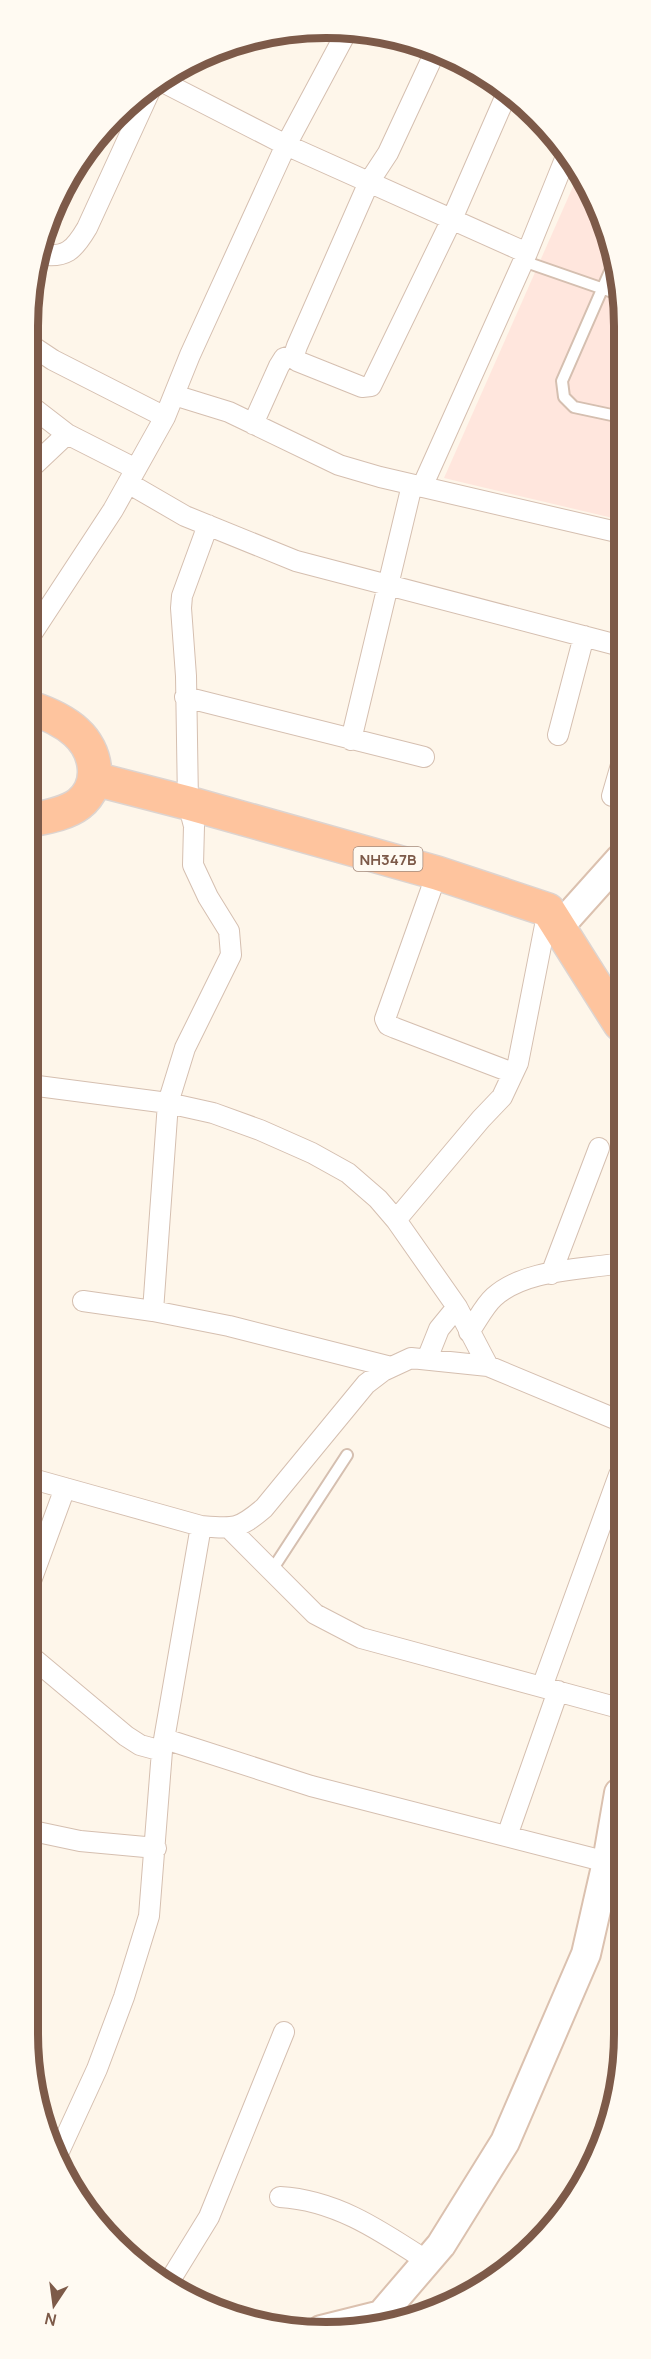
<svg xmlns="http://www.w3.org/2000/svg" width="651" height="2359" font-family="Manrope,sans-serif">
<rect width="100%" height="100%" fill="#fef6ea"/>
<path fill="#ffe6dd" d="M579,173L593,194L621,287V520L444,478Z"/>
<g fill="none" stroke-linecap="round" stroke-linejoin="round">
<defs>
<path id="service" d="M523,261L621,295
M614,262L562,381L564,397L574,407L621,417
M272,1570L347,1455"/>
<path id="minor" d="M435,52L388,153L369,182L297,346L294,355L297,361L362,387L371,386L452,219L507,93
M157,79L286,145L527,253
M38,254C66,259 74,250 87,228L153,84
M32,346L53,360L165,417
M174,395L229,412L339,465L380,477L621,533
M32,407L67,434L136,469
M253,424L279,366L284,358L294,355
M32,467L67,434
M128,483L185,516L296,561L621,646
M422,487L527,253L567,154
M31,635L113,510L165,417L190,355L285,147L346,33
M185,697L424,757
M558,735L584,636
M351,740L412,485
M612,796L621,765
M437,873L385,1019L388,1025L395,1028L513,1073
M30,1085L168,1103L213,1113L260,1130L312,1153L348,1173L378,1199L396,1220L457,1307L488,1366
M396,1220L481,1119L502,1097L518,1063L548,910
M551,1274L599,1148
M83,1301L153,1311L229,1326L391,1367
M153,1311L168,1103L185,1048L231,955L229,931L208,897L193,865L194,826L188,803L186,676L181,608L182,596L208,525
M469,1332C477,1321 484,1306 494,1297C524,1270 576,1270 614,1264L620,1261
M427,1359L439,1329L457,1307
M29,1478L201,1526C234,1529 238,1530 264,1508L366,1384L383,1371L411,1358L488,1366L620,1421
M230,1529L315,1614L361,1638L619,1708
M28,1589L65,1488
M28,1654L126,1736L140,1745L162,1751
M542,1687L619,1475
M165,1739L311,1786L607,1862
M28,1830L80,1841L156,1848
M507,1836L558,1691
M56,2158L97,2069L124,1997L149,1916L162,1751L201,1526
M280,2197C336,2200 381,2231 427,2261
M169,2282L209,2217L284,2032"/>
<path id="secondary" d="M560,926L620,859
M321,2330L381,2315L441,2245L505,2142L586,1954L607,1862L619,1793"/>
<path id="trunk" d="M95,779L188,803L437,873L548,910L620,1024
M31,820C46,817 66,814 79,804C103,785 97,751 76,732C64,721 46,713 31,708"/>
</defs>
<use href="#service" stroke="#d5bfb0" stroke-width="14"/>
<use href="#minor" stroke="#d5bfb0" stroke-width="22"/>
<use href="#secondary" stroke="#dbc1af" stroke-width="32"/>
<use href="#trunk" stroke="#ddd4d0" stroke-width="36"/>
<use href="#service" stroke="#fff" stroke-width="10"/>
<use href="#minor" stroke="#fff" stroke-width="20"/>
<use href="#secondary" stroke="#fff" stroke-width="28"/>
<use href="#trunk" stroke="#fec49e" stroke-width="33"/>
</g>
<g text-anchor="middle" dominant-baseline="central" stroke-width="4.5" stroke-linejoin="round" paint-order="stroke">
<rect fill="#fffaf2" stroke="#a48a7c" stroke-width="1.5" x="353.5" y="847" width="69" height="24" rx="4.5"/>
<g font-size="15" font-weight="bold" fill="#7d5a49">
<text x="388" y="859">NH347B</text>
</g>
</g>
<path d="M0 0H651V2359H0ZM326 38H326A288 288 0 0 1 614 326V2034A288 288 0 0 1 326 2322H326A288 288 0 0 1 38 2034V326A288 288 0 0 1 326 38Z" fill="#fffaf2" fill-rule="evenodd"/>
<path fill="none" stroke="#7d5a49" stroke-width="8" d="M326 38H326A288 288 0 0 1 614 326V2034A288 288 0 0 1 326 2322H326A288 288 0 0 1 38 2034V326A288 288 0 0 1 326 38Z"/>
<g transform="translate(54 2305) rotate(193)" stroke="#fffaf2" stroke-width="4.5" paint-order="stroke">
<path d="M0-4.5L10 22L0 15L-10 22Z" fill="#7d5a49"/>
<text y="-9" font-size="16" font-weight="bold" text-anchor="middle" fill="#7d5a49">N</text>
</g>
</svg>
